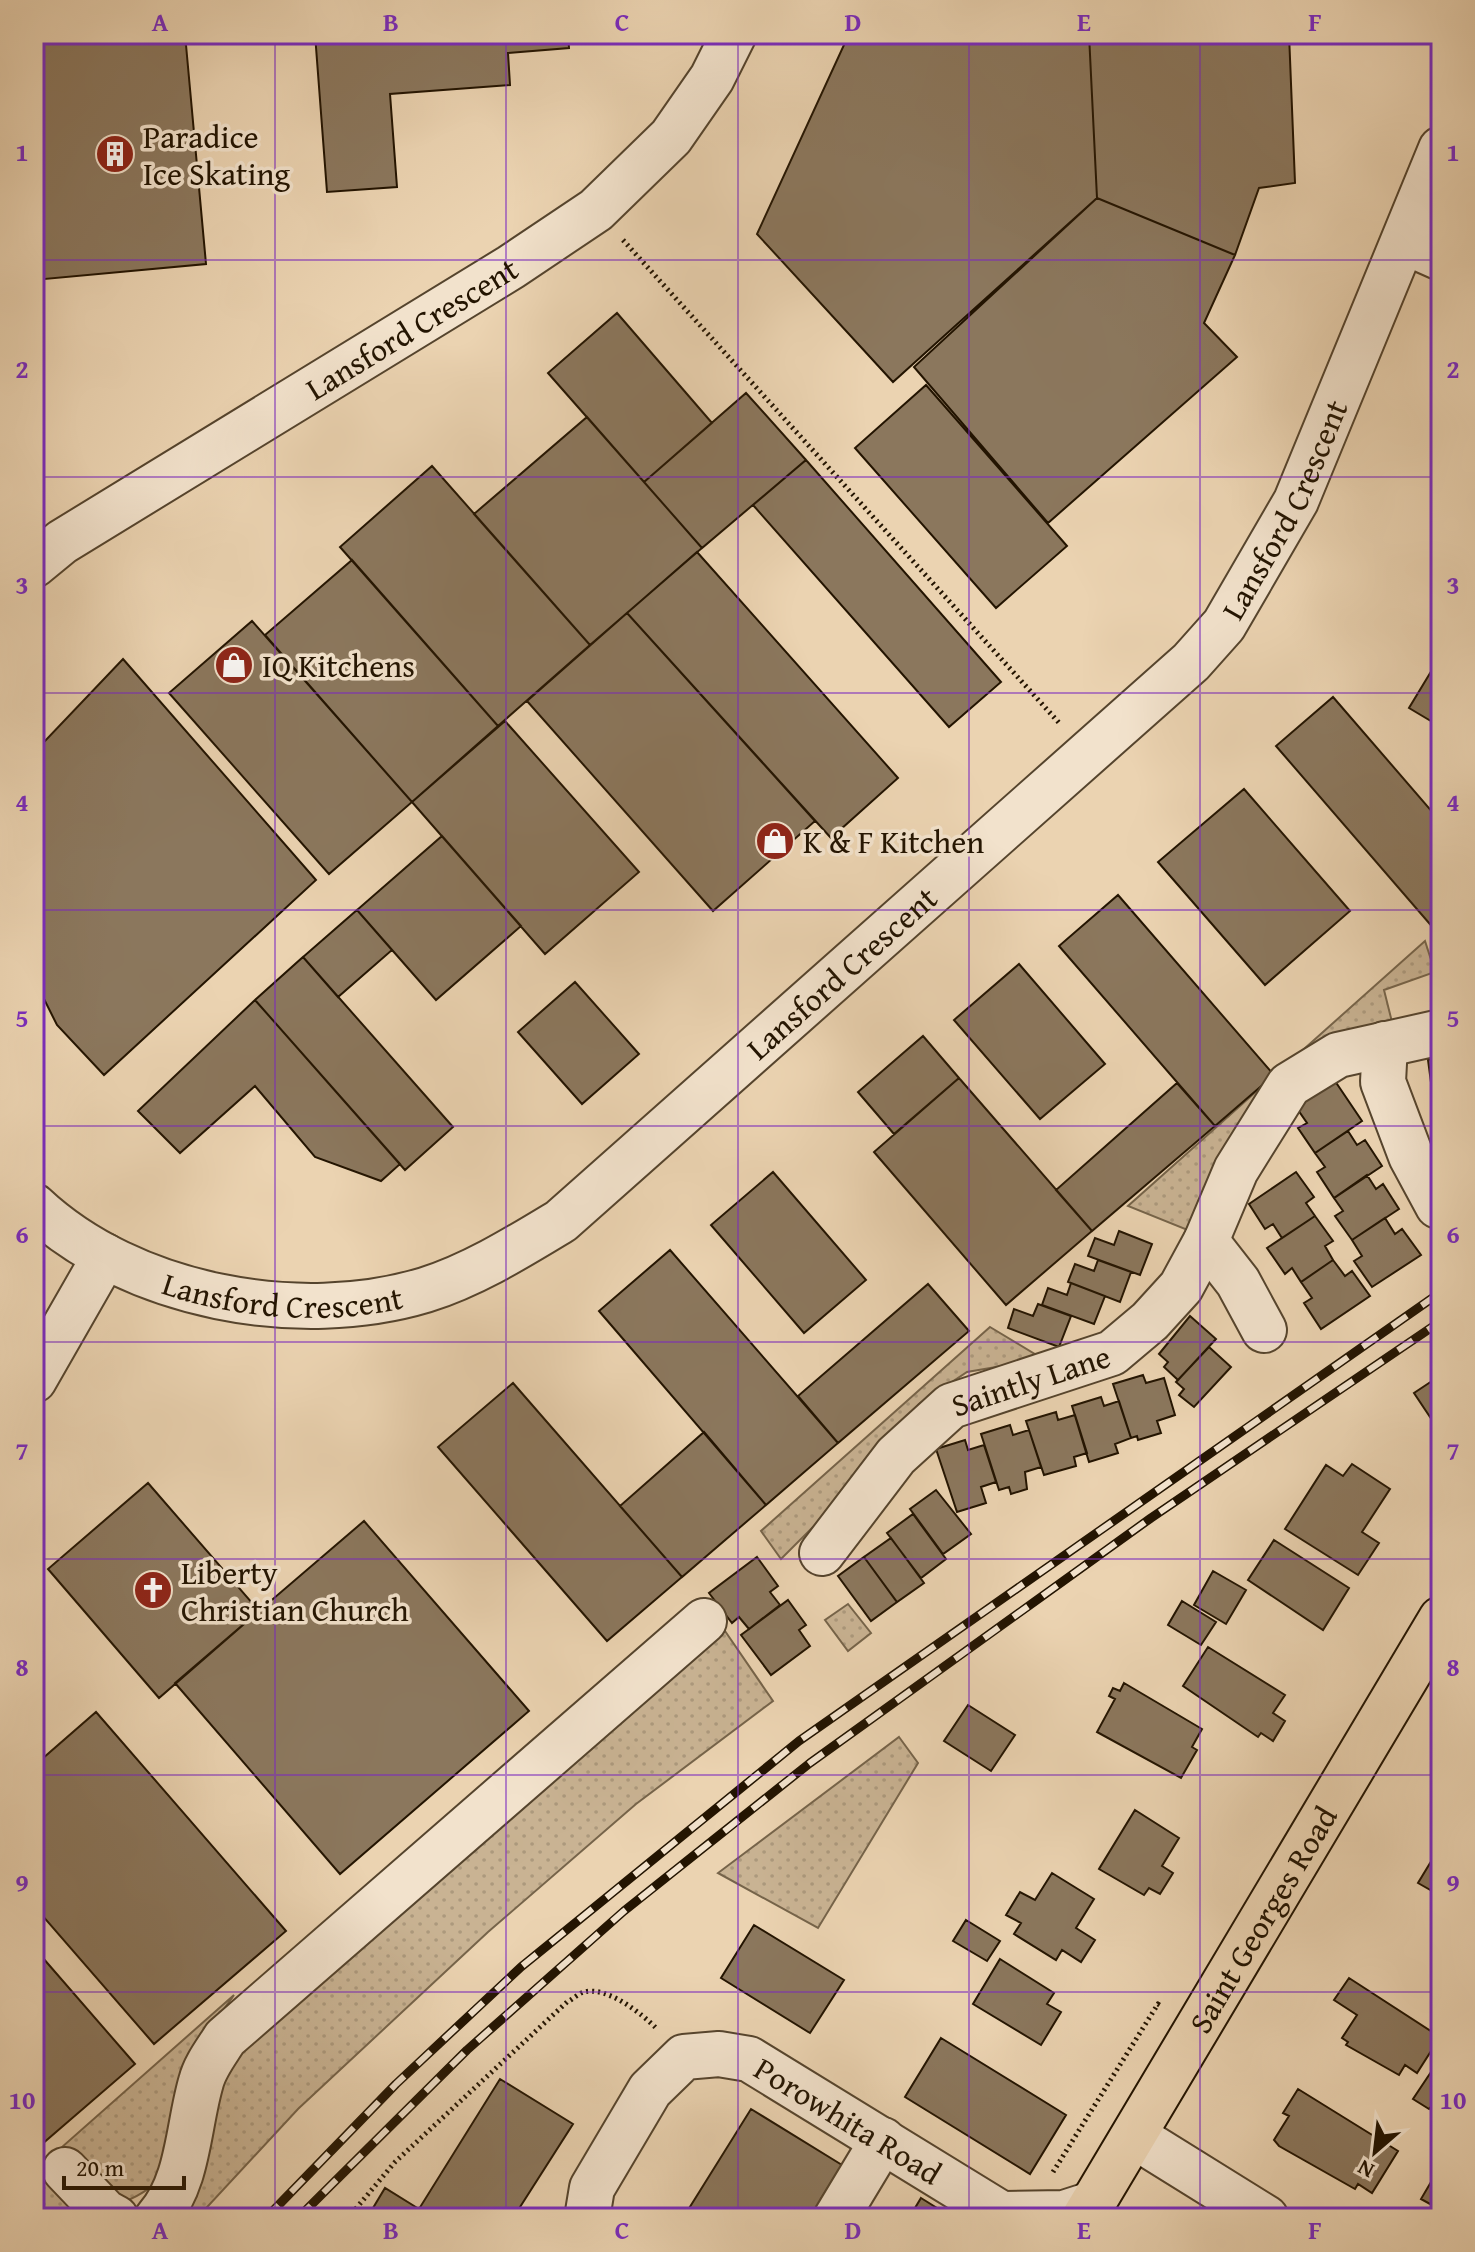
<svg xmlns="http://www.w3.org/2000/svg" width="1475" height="2252" font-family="'Gentium Book Plus',serif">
<defs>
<pattern id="grass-dots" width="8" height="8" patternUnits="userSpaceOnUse" patternTransform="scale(2)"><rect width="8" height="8" fill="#c9b393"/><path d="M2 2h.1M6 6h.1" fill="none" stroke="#ac997d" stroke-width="1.8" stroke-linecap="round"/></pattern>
</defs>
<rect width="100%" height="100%" fill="#ebd3b1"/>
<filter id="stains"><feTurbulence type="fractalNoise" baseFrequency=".0025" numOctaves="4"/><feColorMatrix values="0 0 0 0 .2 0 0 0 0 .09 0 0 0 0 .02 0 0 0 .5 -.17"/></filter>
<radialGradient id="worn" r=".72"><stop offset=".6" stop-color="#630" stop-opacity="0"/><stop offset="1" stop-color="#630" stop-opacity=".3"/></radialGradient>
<path fill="url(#grass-dots)" stroke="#76644a" stroke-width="2" d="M1425,941L1435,972L1384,990L1392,1022L1262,1095L1222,1150L1190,1231L1128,1206Z
M990,1327L1043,1359L967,1372L919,1404L831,1509L781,1559L761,1531Z
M848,1604L871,1633L848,1651L825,1620Z
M725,1631L773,1701L636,1804L488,1932L298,2109L197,2218H188L217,2071L601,1728Z
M899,1737L918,1763L818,1928L718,1873Z
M234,1995C220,2016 198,2039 188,2063C164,2123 197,2175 121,2203L100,2192L62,2147Z
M37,2168L90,2218H34V2171Z"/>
<path fill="#8b775d" stroke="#231401" stroke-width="2" d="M34,34H168L186,45L206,264L34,280Z
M315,34H568L569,48L508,53L510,85L390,94L397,187L327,192Z
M849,34H1089L1097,198L893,382L757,234Z
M1089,34H1289L1295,183L1259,188L1235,255L1097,198Z
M1097,198L1235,255L1204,323L1237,357L1048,523L914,367Z
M617,313L712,423L644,482L548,373Z
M926,385L1067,546L996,608L855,448Z
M746,393L806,460L702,548L644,482Z
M587,417L702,548L590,645L474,514Z
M806,460L1001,682L949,727L753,505Z
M432,466L590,645L498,726L340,547Z
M697,552L898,778L831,838L627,613Z
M352,560L498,726L412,802L265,635Z
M627,613L815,821L713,911L527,701Z
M252,621L412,802L329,874L169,693Z
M1441,655V727L1409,708Z
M123,659L316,880L104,1075L57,1025L34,979V767L43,743Z
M1333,697L1441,822V924L1435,930L1276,746Z
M505,721L639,872L545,954L412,802Z
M1244,789L1350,911L1265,985L1158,862Z
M442,836L521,926L436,1000L357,910Z
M1118,895L1274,1075L1215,1126L1059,946Z
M357,910L392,950L338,997L303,957Z
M303,957L453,1127L405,1170L255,1000Z
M1019,964L1105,1064L1040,1119L954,1020Z
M575,982L639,1054L582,1104L518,1032Z
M255,1000L400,1164L381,1181L315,1157L255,1086L180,1153L138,1111Z
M923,1036L959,1078L894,1134L858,1092Z
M1441,1055V1088L1432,1090L1428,1060Z
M959,1078L1092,1231L1006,1305L874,1152Z
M1335,1081L1362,1121L1315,1153L1298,1128L1307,1123L1296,1107Z
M1177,1083L1215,1126L1092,1231L1056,1190Z
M1348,1131L1357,1145L1365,1140L1382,1166L1334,1198L1317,1172L1325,1167L1315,1153Z
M773,1172L866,1280L804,1333L711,1225Z
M1296,1172L1314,1197L1306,1203L1315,1216L1282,1238L1273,1224L1265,1229L1249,1204Z
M1367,1175L1376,1189L1383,1184L1399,1209L1352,1240L1335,1216L1343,1211L1334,1198Z
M1315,1216L1333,1241L1325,1246L1333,1260L1301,1282L1292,1268L1285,1274L1267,1248Z
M1385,1218L1395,1234L1402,1229L1421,1255L1372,1287L1354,1261L1362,1256L1352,1240Z
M1119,1231L1152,1244L1140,1275L1088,1256L1095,1238L1114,1245Z
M670,1250L838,1443L766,1505L599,1311Z
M1098,1260L1131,1272L1120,1302L1068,1282L1075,1264L1094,1271Z
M1333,1260L1345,1276L1352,1271L1370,1296L1321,1329L1304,1303L1312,1298L1301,1282Z
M1071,1283L1105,1296L1094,1324L1042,1305L1048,1288L1067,1295Z
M928,1284L969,1331L838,1443L798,1396Z
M1038,1304L1071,1316L1059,1347L1008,1328L1014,1309L1033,1316Z
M1190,1316L1216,1339L1178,1380L1164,1367L1168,1362L1159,1354Z
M1209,1347L1231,1367L1194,1407L1179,1395L1184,1389L1176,1382Z
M1143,1375L1146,1383L1164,1378L1175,1415L1157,1421L1161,1433L1138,1440L1137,1436L1131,1438L1113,1384Z
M1441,1375V1431L1440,1432L1414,1393Z
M513,1383L682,1577L607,1641L438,1447Z
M1101,1397L1104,1406L1119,1401L1131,1438L1115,1444L1118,1453L1089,1462L1072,1406Z
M1056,1412L1058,1420L1075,1415L1087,1453L1074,1457L1076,1466L1044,1475L1026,1421Z
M1010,1425L1013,1435L1029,1430L1041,1467L1025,1472L1027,1489L1011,1494L1009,1487L999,1490L981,1434Z
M704,1432L766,1505L682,1577L620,1506Z
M965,1440L968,1450L984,1445L996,1482L981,1487L986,1503L957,1512L936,1449Z
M1352,1464L1390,1489L1362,1532L1379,1543L1358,1575L1285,1529L1326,1465L1343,1476Z
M148,1483L259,1611L159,1698L48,1569Z
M936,1490L971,1534L943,1554L910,1509Z
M913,1514L946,1559L921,1578L887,1533Z
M364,1521L529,1711L340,1874L175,1683Z
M891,1538L924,1583L897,1602L864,1557Z
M1274,1540L1349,1588L1323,1630L1248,1580Z
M757,1557L778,1586L770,1592L780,1605L749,1629L739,1617L732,1623L709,1593Z
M864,1557L897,1602L871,1621L838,1576Z
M1213,1571L1246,1590L1226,1624L1194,1605Z
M788,1600L806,1625L799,1630L810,1646L771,1675L741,1635Z
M1182,1601L1216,1622L1201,1645L1168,1625Z
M1208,1647L1285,1695L1273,1713L1285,1721L1273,1741L1261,1733L1258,1737L1183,1686Z
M1124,1683L1202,1729L1192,1747L1197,1750L1181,1778L1097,1732L1115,1699L1109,1696L1113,1688L1120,1691Z
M968,1705L1015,1735L991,1771L944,1741Z
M96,1712L286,1931L154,2044L34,1906V1766Z
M1135,1810L1179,1838L1162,1866L1173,1873L1160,1894L1149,1888L1144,1895L1099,1869Z
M1441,1845V1896L1418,1883Z
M1052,1873L1094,1899L1076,1928L1095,1940L1081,1962L1062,1950L1056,1960L1014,1934L1021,1923L1006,1915L1020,1892L1035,1900Z
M966,1920L1000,1941L987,1961L953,1941Z
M754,1925L844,1980L810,2033L721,1978Z
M36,1950L135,2064L34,2151V1952Z
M1000,1959L1054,1993L1047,2004L1061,2012L1041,2045L973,2004Z
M1349,1978L1440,2037L1417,2073L1405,2065L1399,2075L1346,2045L1348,2042L1342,2038L1357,2015L1334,2000Z
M941,2038L1066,2115L1030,2174L905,2097Z
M1439,2060L1441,2110L1433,2104L1429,2109L1413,2099Z
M500,2079L573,2124L513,2218H367L385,2188L419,2209Z
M1298,2089L1398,2151L1372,2193L1358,2184L1355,2189L1279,2146L1274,2140L1289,2116L1283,2113Z
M751,2109L842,2165L821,2199L826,2202L816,2218H683Z
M1441,2165V2218H1427L1432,2205L1421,2199Z
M921,2198L953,2218H909Z"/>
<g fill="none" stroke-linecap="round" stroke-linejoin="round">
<defs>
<g id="minor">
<path d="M1405,242L1441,258"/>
<path id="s1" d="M34,565L62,542L511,267L596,210L671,137L712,78L734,34"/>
<path d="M1385,1044L1383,1082L1411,1156L1438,1206"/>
<path id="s2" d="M34,1206C131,1297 299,1328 425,1290C473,1275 518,1247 561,1221L1191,662L1224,625L1296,501L1441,149"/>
<path d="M1206,1241L1238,1282L1264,1330"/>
<path d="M34,1380L105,1256"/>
<path id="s3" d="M822,1553L896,1456L951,1406L1112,1353L1150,1321L1181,1287L1206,1241L1236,1170L1289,1085L1338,1055L1441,1032"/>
<path d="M1134,2136L1266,2218"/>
<path d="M65,2170L105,2212L116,2218"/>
<path d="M1004,2214L1064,2213L1092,2204"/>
<path d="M157,2218C189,2182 188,2126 201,2082C205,2066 217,2051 225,2038L704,1621"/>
<path id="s4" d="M587,2218L592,2188L650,2090L684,2057L719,2054L749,2059L1008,2218"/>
<path d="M836,2218L883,2140"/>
</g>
<g id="major">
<path id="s5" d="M1084,2218L1441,1619"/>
</g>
</defs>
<use href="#minor" stroke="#55442d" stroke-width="48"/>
<use href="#major" stroke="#231401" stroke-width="48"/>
<path stroke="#231401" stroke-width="5" stroke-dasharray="2 4" stroke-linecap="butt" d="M623,240L1061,725
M1053,2172L1158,2004L1161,2006
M348,2218L395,2162L567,2002C572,2000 579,1993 584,1992C607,1986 641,2013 656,2028"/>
<use href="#minor" stroke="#f2e2cc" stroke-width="44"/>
<use href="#major" stroke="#ebd3b1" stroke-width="44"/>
<defs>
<path id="rail" d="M266,2218L396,2084L521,1967L799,1741L1441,1292
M298,2218L467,2050L624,1911L810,1763L1151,1518L1441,1321"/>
</defs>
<use href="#rail" stroke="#231401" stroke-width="9"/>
<use href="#rail" stroke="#f2e2cc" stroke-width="6" stroke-dasharray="18" stroke-linecap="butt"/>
</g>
<path fill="none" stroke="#7b2cbf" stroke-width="2" stroke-opacity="0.55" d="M275,34V2218M506,34V2218M738,34V2218M969,34V2218M1200,34V2218M34,260H1441M34,477H1441M34,693H1441M34,910H1441M34,1126H1441M34,1342H1441M34,1559H1441M34,1775H1441M34,1992H1441"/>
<defs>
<symbol id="building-disc" viewBox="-11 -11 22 22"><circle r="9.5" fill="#8f2418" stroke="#f2e2cc"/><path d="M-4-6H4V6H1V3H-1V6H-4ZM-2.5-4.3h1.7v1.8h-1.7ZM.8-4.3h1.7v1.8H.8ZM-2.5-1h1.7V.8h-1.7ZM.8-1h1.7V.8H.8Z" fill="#fff"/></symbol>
<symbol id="shop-disc" viewBox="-11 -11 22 22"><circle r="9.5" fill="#8f2418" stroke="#f2e2cc"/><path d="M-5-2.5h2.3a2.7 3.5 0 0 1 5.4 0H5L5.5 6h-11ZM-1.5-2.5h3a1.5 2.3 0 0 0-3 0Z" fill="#fff"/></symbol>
<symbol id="church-disc" viewBox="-11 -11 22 22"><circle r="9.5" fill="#8f2418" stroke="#f2e2cc"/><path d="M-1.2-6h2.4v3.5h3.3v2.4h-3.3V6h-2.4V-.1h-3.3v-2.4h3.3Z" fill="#fff"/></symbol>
</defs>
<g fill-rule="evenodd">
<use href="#building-disc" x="93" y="132" width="44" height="44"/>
<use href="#shop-disc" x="212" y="643" width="44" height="44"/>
<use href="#shop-disc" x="753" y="819" width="44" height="44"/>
<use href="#church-disc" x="131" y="1568" width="44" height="44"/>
</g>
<g text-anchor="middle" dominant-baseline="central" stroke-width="7" stroke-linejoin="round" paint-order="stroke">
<g font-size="32" fill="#231401" stroke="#f2e2cc" text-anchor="start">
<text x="143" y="136">Paradice<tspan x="143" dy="37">Ice Skating</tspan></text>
<text x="262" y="665">IQ Kitchens</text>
<text x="803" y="841">K &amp; F Kitchen</text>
<text x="181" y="1572">Liberty<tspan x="181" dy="37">Christian Church</tspan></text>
</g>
<g font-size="32" fill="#231401" stroke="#f2e2cc">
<text stroke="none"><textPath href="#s1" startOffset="446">Lansford Crescent</textPath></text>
<text stroke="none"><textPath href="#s2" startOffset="1592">Lansford Crescent</textPath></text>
<text stroke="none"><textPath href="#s2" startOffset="944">Lansford Crescent</textPath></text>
<text stroke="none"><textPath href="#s2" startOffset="272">Lansford Crescent</textPath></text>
<text stroke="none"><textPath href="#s3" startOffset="280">Saintly Lane</textPath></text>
<text stroke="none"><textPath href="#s5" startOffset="348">Saint Georges Road</textPath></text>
<text stroke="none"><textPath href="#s4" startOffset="374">Porowhita Road</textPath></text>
</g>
</g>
<rect width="1475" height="2252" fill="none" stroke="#ebd3b1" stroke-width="88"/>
<g transform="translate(1375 2152) rotate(208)" stroke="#f2e2cc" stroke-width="6" paint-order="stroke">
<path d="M0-6L14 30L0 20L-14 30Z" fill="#231401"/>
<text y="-12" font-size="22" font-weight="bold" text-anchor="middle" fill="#231401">N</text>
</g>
<path d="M64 2176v12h120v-12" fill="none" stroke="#231401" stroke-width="4"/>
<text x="76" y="2176" font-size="24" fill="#231401" stroke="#f2e2cc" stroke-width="6" paint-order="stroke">20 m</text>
<rect x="44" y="44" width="1387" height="2164" fill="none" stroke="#7b2cbf" stroke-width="3"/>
<g font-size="26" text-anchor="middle" font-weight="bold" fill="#7b2cbf">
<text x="160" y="31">A</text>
<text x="391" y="31">B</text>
<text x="622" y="31">C</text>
<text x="853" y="31">D</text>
<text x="1084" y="31">E</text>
<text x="1315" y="31">F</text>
<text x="22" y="161">1</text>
<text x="1453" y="161">1</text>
<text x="22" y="378">2</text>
<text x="1453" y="378">2</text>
<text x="22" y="594">3</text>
<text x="1453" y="594">3</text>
<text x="22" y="811">4</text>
<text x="1453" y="811">4</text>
<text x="22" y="1027">5</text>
<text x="1453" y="1027">5</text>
<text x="22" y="1243">6</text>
<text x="1453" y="1243">6</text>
<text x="22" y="1460">7</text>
<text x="1453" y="1460">7</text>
<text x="22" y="1676">8</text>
<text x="1453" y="1676">8</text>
<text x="22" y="1892">9</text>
<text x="1453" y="1892">9</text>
<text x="22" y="2109">10</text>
<text x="1453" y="2109">10</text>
<text x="160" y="2239">A</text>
<text x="391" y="2239">B</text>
<text x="622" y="2239">C</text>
<text x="853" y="2239">D</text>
<text x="1084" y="2239">E</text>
<text x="1315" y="2239">F</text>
</g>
<rect width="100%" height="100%" filter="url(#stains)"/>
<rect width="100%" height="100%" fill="url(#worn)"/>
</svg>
